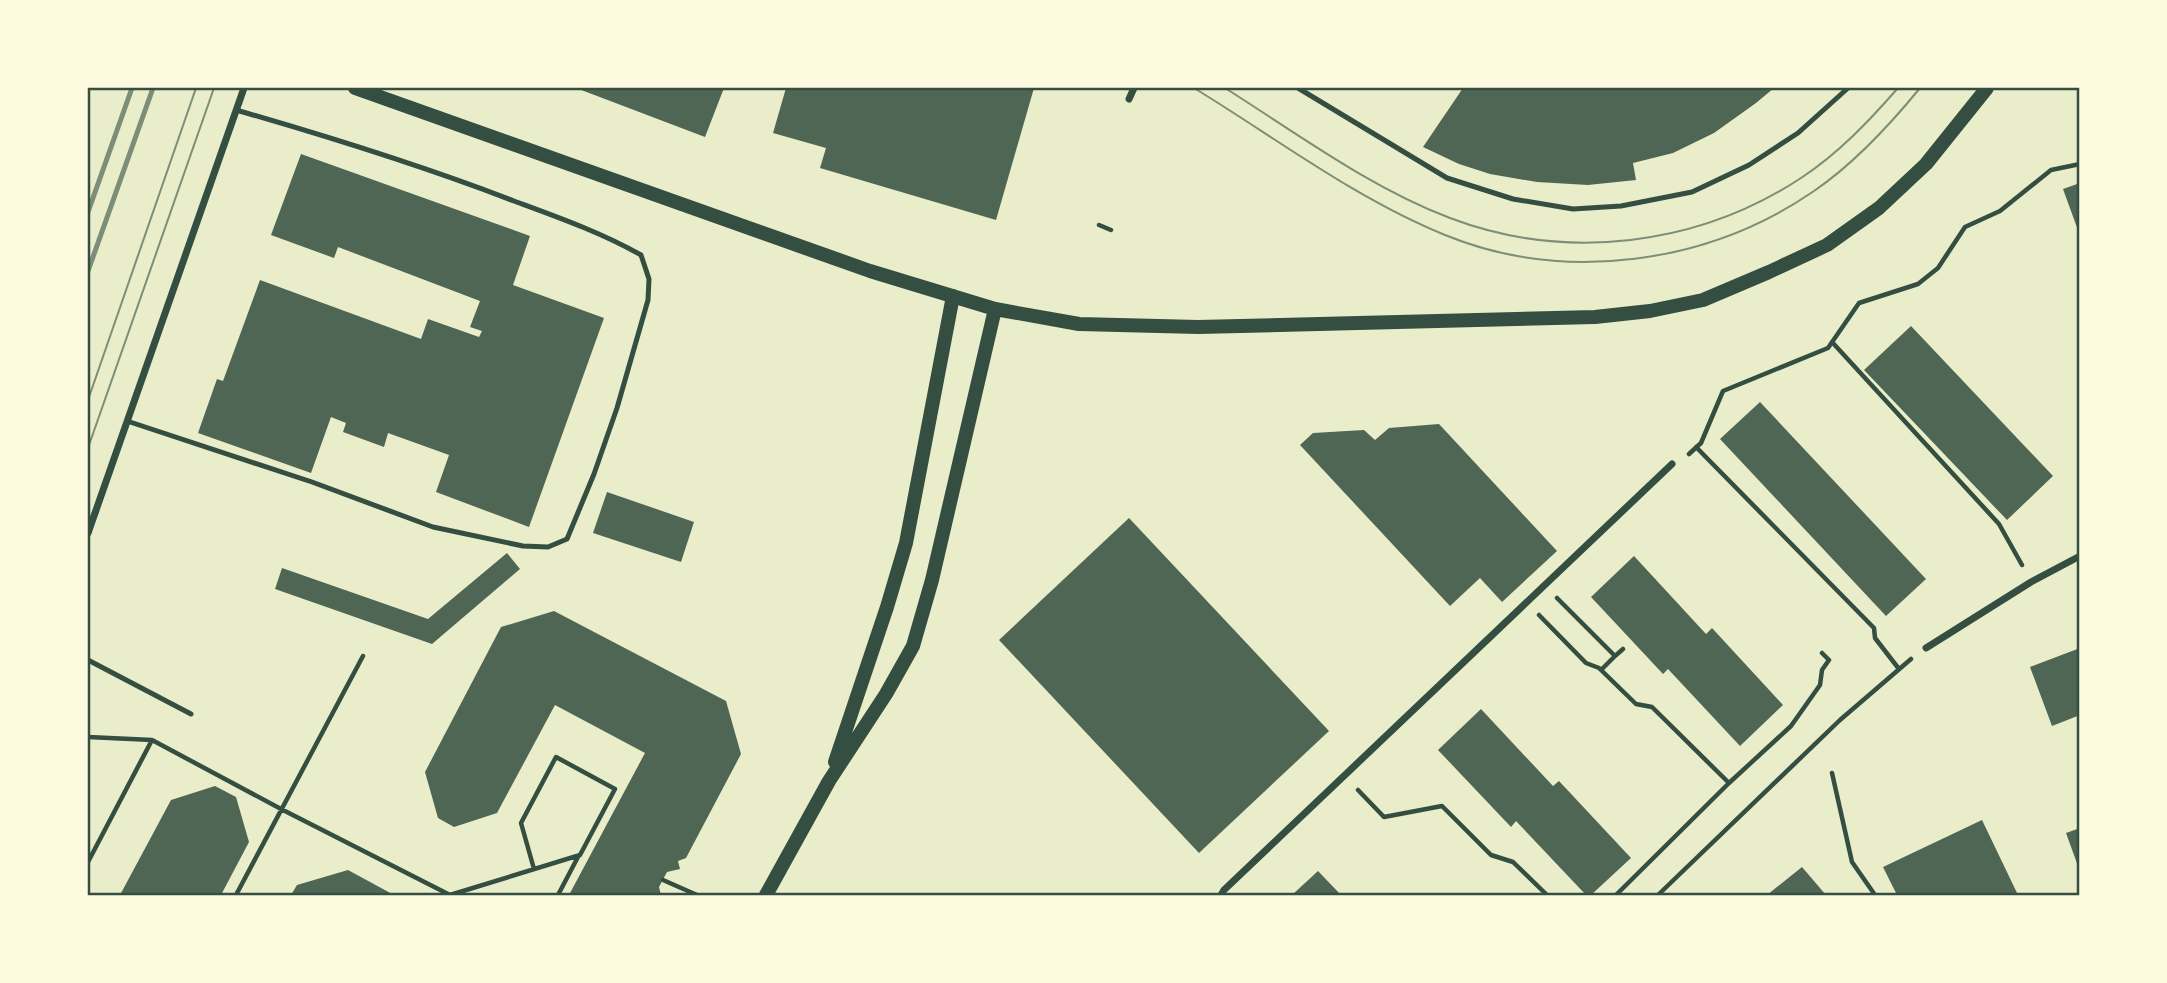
<svg xmlns="http://www.w3.org/2000/svg" width="2167" height="983" font-family="Montserrat,sans-serif">
<rect width="100%" height="100%" fill="#e9edc9"/>
<path fill="#4f6655" d="M576,88H724L705,137Z
M786,88H1034L996,220L820,168L826,148L773,133Z
M1463,88H1774L1756,103L1714,133L1673,153L1633,163L1636,180L1588,185L1537,182L1490,174L1459,164L1423,147Z
M301,154L530,236L513,285L604,318L529,527L436,492L449,455L388,433L384,447L343,432L346,423L331,417L311,473L198,433L217,379L223,381L260,280L421,339L428,319L479,337L482,331L470,327L480,301L338,247L334,258L271,235Z
M2080,183V233H2079L2063,189Z
M1911,326L2053,476L2007,520L1864,370Z
M1760,402L1926,579L1886,616L1720,439Z
M1439,424L1557,551L1502,602L1480,578L1450,606L1300,445L1313,433L1364,430L1375,440L1389,428Z
M607,492L694,522L681,562L593,533Z
M1129,518L1329,731L1199,853L999,640Z
M507,553L520,569L432,644L275,589L282,568L428,619Z
M1634,556L1706,634L1712,628L1783,705L1740,746L1668,669L1663,674L1591,597Z
M554,611L726,701L741,754L686,858L678,861L680,869L667,872L659,887L661,895H569L645,753L555,705L497,813L454,827L438,818L425,772L501,627Z
M2080,648V715L2052,726L2030,667Z
M1481,709L1553,786L1559,781L1631,858L1591,895H1586L1516,821L1511,827L1438,750Z
M215,786L236,797L249,842L221,895H120L171,800Z
M1982,820L2018,895H1897L1883,867Z
M2080,828V869H2079L2066,833Z
M1802,867L1826,895H1767Z
M348,870L394,895H291L297,885Z
M1318,871L1341,895H1292Z"/>
<g fill="none" stroke-linecap="round" stroke-linejoin="round">
<path stroke="#344e41" stroke-width="4.5" d="M1099,225L1111,230
M1832,342L1999,524L2022,565
M1696,447L1874,628L1875,638L1899,669
M1689,454L1701,443L1723,391L1828,348L1859,303L1918,284L1938,268L1965,227L2000,211L2051,170L2080,164
M1557,598L1615,656L1623,649
M1539,615L1586,663L1599,668L1636,704L1652,707L1729,783L1791,726L1820,685L1822,670L1829,660L1822,653
M1601,670L1615,656
M88,737L152,740L281,809L450,895
M1832,773L1852,862L1875,895
M1358,790L1384,817L1442,806L1491,855L1513,862L1547,895
M88,862L152,740
M663,880L697,895
M236,895L363,656
M450,895L580,855L615,789L556,757L521,823L534,869
M558,895L579,855
M1616,895L1729,783
M1658,895L1840,720L1911,659"/>
<path stroke="#344e41" stroke-width="5" d="M1298,88L1447,178L1513,199L1573,209L1621,206L1692,192L1749,165L1798,133L1848,88
M127,421L312,482L433,527L523,546L548,547L567,539L594,474L617,408L648,300L649,279L641,255C600,232 557,217 514,201C423,166 330,137 236,110
M88,660L191,714"/>
<path stroke="#344e41" stroke-width="7" d="M1129,99L1134,88
M88,533L244,88
M1926,648L2031,582L2080,556
M1221,895L1224,890L1672,464"/>
<path stroke="#344e41" stroke-width="14" d="M355,88L870,271L995,309L1079,324L1198,327L1595,317L1650,311L1703,300L1769,272L1827,245L1879,208L1926,164L1987,88
M835,762L887,607L906,543L953,296
M766,895L829,781L886,694L913,646L932,580L995,309"/>
<path stroke="#7c8e77" stroke-width="2" d="M1194,88C1276,138 1356,199 1445,235C1565,284 1708,264 1814,191C1855,163 1889,126 1920,88
M1225,88C1298,134 1369,187 1450,218C1566,262 1698,246 1801,178C1839,153 1869,121 1898,88
M88,400L196,88
M88,448L214,88"/>
<path stroke="#7c8e77" stroke-width="5" d="M88,212L132,88
M88,271L153,88"/>
</g>
<rect width="2167" height="983" fill="none" stroke="#fefae0" stroke-width="178"/>
<rect x="89" y="89" width="1989" height="805" fill="none" stroke="#344e41" stroke-width="2.5"/>
</svg>
